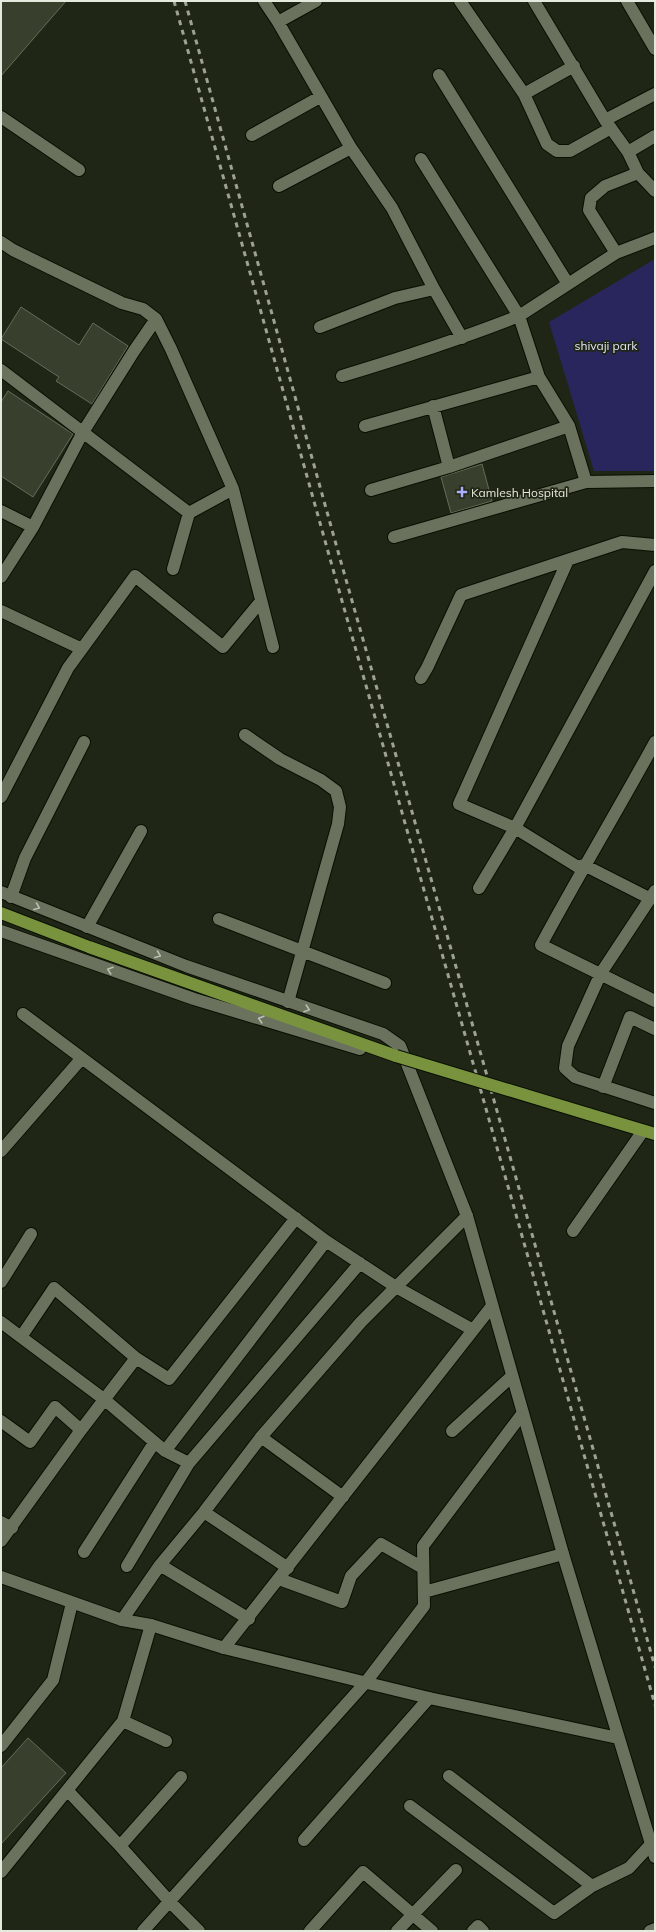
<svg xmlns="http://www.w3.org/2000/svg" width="656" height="1932" font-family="Mulish,sans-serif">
<rect width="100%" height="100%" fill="#202615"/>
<path fill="#28265d" d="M655,259V471H594L549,322Z"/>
<path fill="#383f2d" stroke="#656d59" d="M1,1H66L1,76Z
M21,307L79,345L93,323L128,346L92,404L56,381L59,377L1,339Z
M8,391L73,434L33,497L1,476V402Z
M482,464L492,501L451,513L441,477Z
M28,1738L66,1773L1,1844V1768Z"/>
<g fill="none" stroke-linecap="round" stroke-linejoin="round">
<defs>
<path id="street" d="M264,1L278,22
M316,1L278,22L351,148L392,208L434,289L462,338
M460,1L524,94L547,144L557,151H570L611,128
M534,1L605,120L628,152L638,173L655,191
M627,1L655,49
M439,75L568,284
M524,94L574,66
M1,117L79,170
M605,120L655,94
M252,135L320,97
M628,152L655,136
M279,186L351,148
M655,238L616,253L519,316L539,377L569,426L586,482L655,481
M1,242L13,250L122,303L143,309L156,319L171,349L233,489L273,647
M616,253L589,210L591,198L605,186L638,173
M320,327L395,298L434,289
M1,370L189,513
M342,376C402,358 461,339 519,316L421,159
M433,406L449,467
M365,426L539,377
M371,490L449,467L569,426
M1,511L33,527
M394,537L586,482
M568,560L459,804L515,828L578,867L584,865L651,899
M173,569L189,513L233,489
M1,577L33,527L83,432L134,351L156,319
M1,611L82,649
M421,678L427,668L461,595L622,542L655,545
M245,735L280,759L321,780L336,791L340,807L338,824L288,1002
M655,742C618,810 578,876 541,945L655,1001
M1,797L68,668L135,576L223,647L261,601
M479,888L515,828L655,571
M655,891L601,973L568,1046L565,1068L575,1077L655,1103
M11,897L25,858L84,742
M219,919L385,983
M87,927L141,831
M23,1014L326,1241L396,1287L473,1330
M603,1087L630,1017L655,1029
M1,1151L82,1058
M573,1231L643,1131
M1,1282L31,1234
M1,1322L105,1400L165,1451L189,1463
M136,1358L169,1379L296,1218
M1,1421L30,1442L55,1407L81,1430
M452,1431L511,1377
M261,1437L343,1497
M165,1451L326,1241
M204,1512L288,1568
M1,1522L12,1528
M1,1541L81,1430L136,1358L54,1288L21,1337
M84,1552L154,1443
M160,1565L249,1619
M127,1566L189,1463L360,1263
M279,1579L342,1602L351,1576L381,1544L423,1568
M424,1592L563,1554
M122,1620L160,1565L204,1512L261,1437L361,1322L467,1216
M224,1648L492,1306
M123,1721L166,1741
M1,1746L53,1680L72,1603
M449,1776L592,1886
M181,1777L120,1846L169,1901L199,1931
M67,1790L120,1846
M410,1806L554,1913L592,1886L629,1868L652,1843
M304,1840L429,1698
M1,1872L123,1721L151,1625
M143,1931L366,1682L424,1606L423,1546L522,1414
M310,1931L363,1872L432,1931
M397,1931L456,1870
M473,1931L478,1926L483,1931
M650,1931L655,1929"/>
<path id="secondary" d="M1,892L186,966L383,1034L400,1046L467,1216L563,1554L655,1857
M1,931L194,999L360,1049
M1,1577L122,1620L151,1625L224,1648L429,1698L618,1738"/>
<path id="primary" d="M1,913L89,947L396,1056
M588,1114L655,1134"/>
</defs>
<use href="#street" stroke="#090f02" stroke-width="14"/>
<use href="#secondary" stroke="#090f02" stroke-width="14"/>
<use href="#primary" stroke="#090f02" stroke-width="14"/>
<use href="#street" stroke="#6a725e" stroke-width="12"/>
<use href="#secondary" stroke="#6a725e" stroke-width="12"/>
<use href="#primary" stroke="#78923e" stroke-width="12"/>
<path stroke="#9da294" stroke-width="3" stroke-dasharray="5 5" stroke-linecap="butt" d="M174,1L329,555L655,1705
M185,1L339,555L655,1667"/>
<defs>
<path id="primary-bridge" d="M396,1056L588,1114"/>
</defs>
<use href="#primary-bridge" stroke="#090f02" stroke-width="14" stroke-linecap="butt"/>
<use href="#primary-bridge" stroke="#78923e" stroke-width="12"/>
</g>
<defs><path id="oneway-chevron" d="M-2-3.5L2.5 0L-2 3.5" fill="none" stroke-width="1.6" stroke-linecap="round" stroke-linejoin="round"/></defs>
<g stroke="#bac0b1">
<use href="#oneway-chevron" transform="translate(37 907) rotate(22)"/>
<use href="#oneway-chevron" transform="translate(158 955) rotate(22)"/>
<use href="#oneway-chevron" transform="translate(110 970) rotate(-161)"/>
<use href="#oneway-chevron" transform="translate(307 1009) rotate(19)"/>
<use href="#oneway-chevron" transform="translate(261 1019) rotate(-163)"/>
</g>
<path fill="#abaffb" stroke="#202615" stroke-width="1.5" d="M460 486h4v4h4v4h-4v4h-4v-4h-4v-4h4z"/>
<g text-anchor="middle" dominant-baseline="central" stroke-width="3.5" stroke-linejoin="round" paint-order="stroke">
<g font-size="12" fill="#e1e3f6" stroke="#202615">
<text x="606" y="345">shivaji park</text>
</g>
<g font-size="12" fill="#e5eade" stroke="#202615" text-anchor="start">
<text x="471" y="492">Kamlesh Hospital</text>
</g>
</g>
<rect width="656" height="1932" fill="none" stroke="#e5eade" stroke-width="4"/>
</svg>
